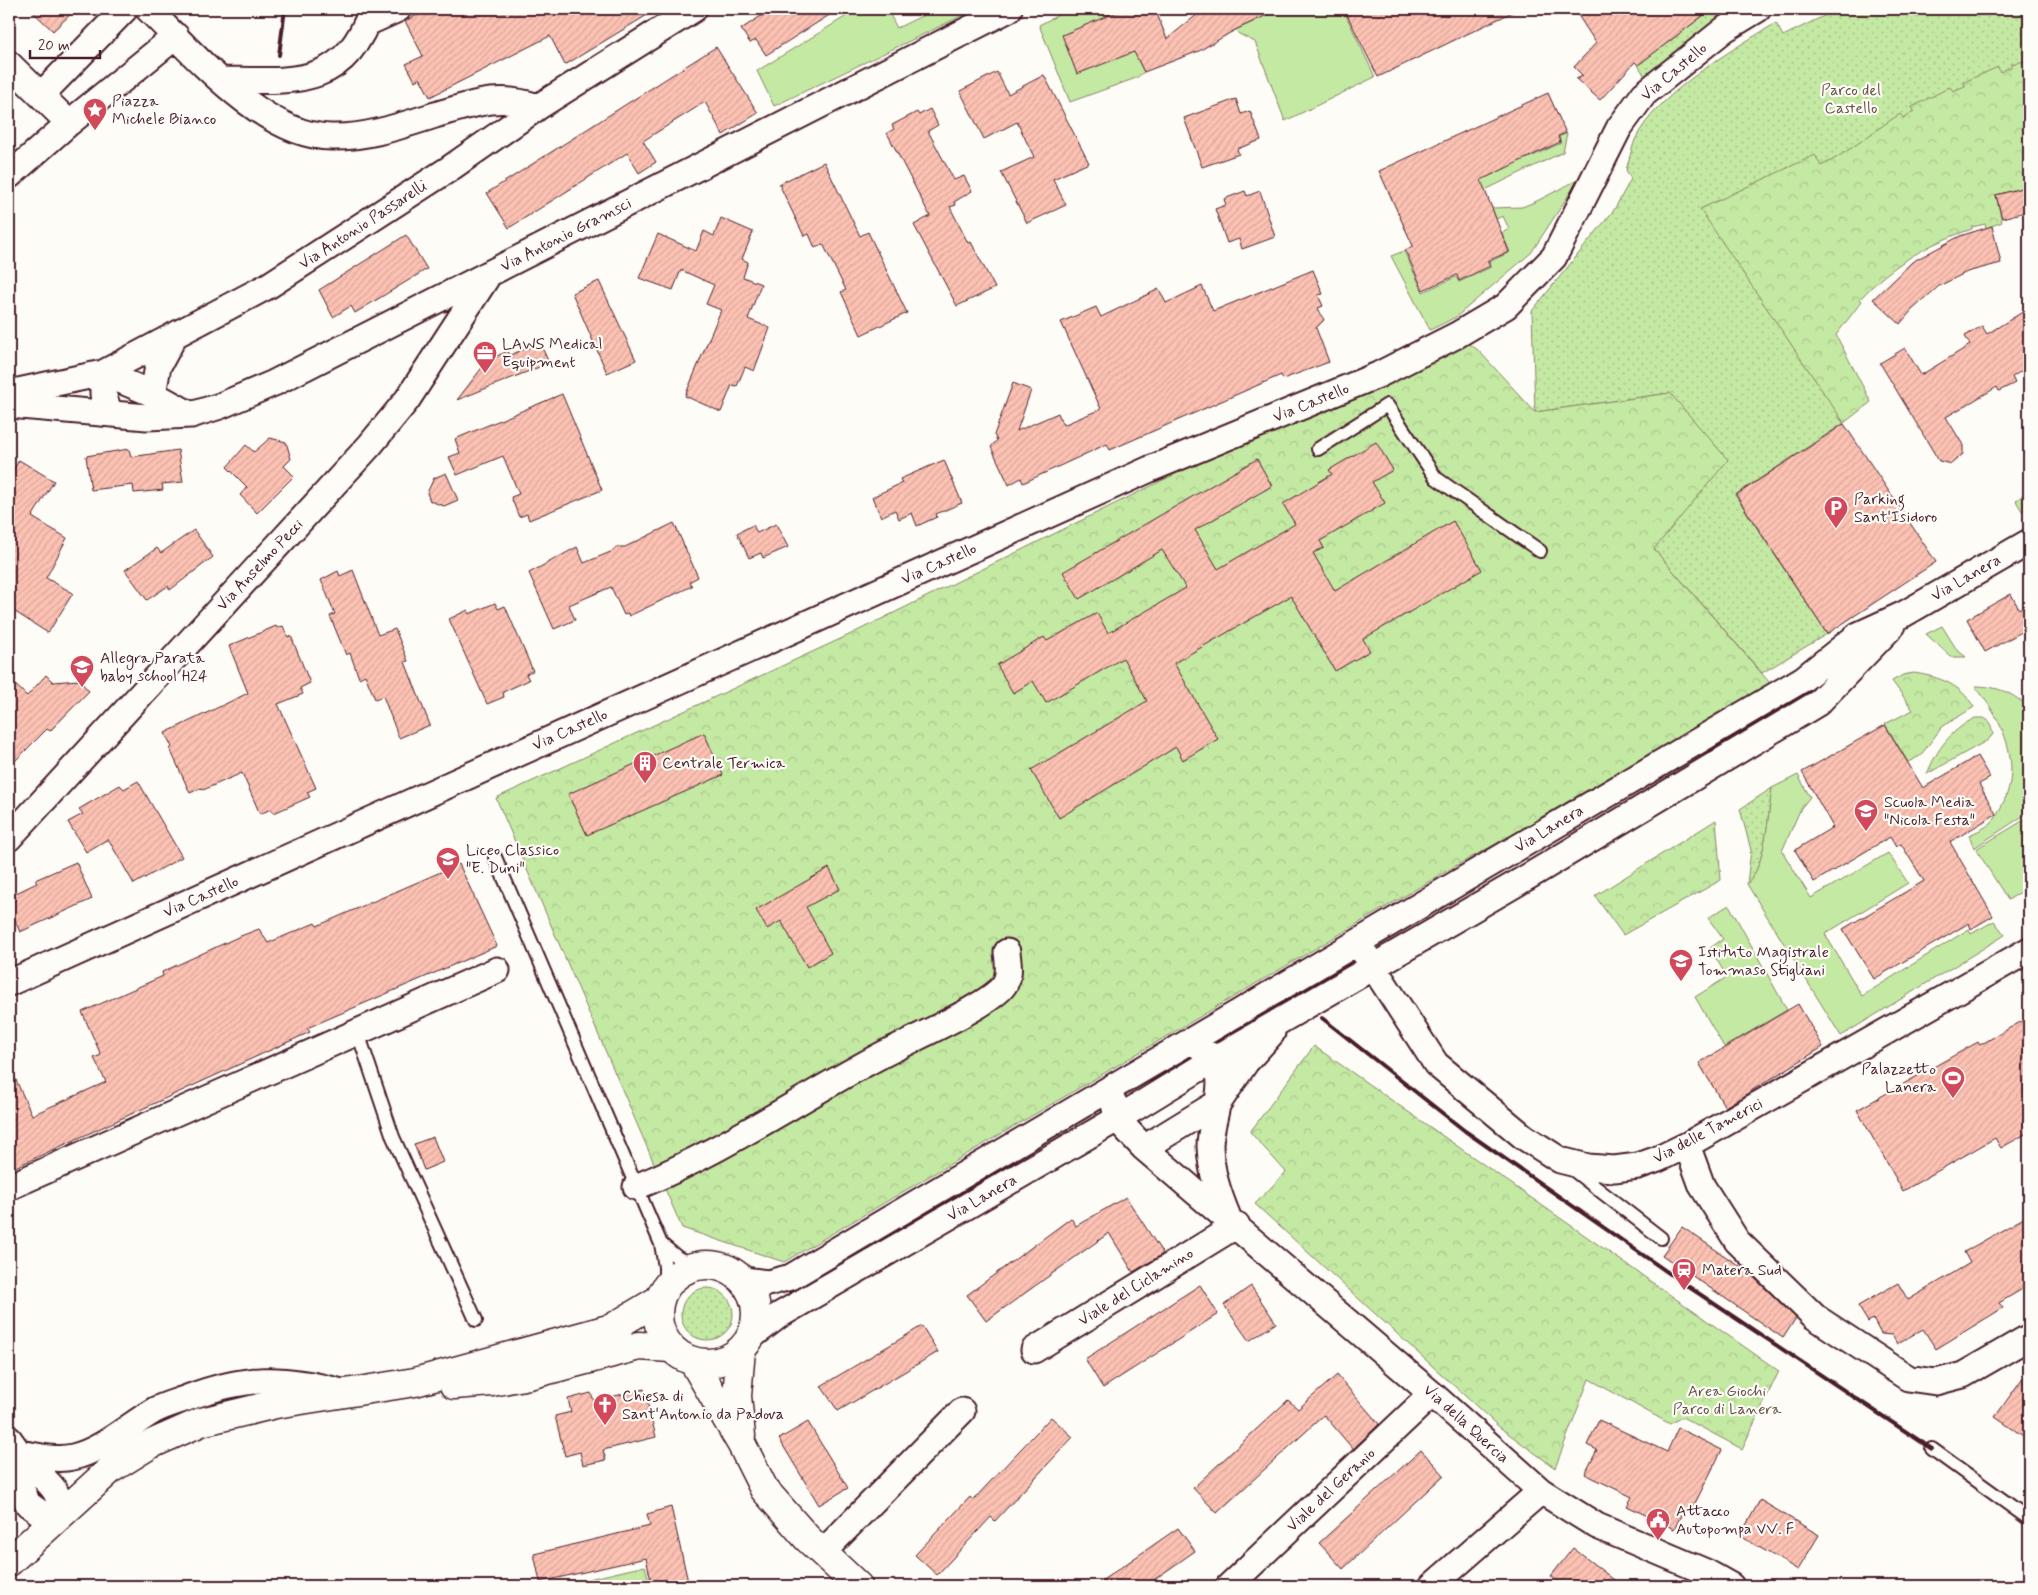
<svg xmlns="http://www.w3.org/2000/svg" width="2038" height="1595" font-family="Mynerve,sans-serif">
<defs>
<pattern id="grass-dots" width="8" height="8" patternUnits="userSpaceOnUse" patternTransform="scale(1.25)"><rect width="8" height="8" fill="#c4e9a3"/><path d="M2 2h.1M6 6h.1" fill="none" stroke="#aac78c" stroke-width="1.8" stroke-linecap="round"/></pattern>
<pattern id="forest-crowns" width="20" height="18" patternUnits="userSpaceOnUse" patternTransform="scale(1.25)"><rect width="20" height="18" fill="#c4e9a3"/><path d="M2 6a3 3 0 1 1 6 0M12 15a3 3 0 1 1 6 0" fill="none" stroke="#aac78c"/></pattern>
<pattern id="building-hatch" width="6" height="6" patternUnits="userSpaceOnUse" patternTransform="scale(1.25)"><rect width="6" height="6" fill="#fcc2b3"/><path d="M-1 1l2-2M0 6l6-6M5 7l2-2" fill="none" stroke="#daa69a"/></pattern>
</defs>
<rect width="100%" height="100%" fill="#fdfcf7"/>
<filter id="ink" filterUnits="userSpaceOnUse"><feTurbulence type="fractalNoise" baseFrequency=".02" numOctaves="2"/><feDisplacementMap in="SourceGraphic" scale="10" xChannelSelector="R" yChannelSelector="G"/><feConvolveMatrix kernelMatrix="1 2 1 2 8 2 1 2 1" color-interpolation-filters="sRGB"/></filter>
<g filter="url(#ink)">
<path fill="url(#grass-dots)" stroke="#878467" d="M1701,9H1735L1646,78L1638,65L1703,16L1699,10Z
M1838,9H2029V139L1813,212L1840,419L1844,423L1735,495L1827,634L1762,673L1654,549L1670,393L1535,412L1532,311L1614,210L1631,179L1626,170C1629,161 1631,150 1635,140C1656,94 1733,49 1776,23L1783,36Z
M2029,489V507L2022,511L2016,501Z
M1772,788C1768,815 1766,866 1747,884L1751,850L1740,809Z
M681 1314a26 26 0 1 1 52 0a26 26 0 1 1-52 0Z"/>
<path fill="url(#forest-crowns)" stroke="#878467" d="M2029,60V186L1996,195L2002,222L1986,228L1985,224L1972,227V229C1929,243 1891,265 1860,299L1862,301L1836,335L1871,402L1844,423L1700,209L1815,155L1821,166C1850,152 1873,131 1900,114L1903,118L1914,111L1912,107L1950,87L1953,91L1965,86L1964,82L1998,67L2000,72L2011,67V64Z
M1457,335L1478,350L1535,412L1670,393L1728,460L1654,549L1776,690L1452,868L784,1262L682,1228L496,798L849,635Z
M1914,673C1940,677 1960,684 1974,707L1942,727L1920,756L1908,762L1885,724L1913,710L1892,681L1903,675Z
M1975,718H1984L1990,722L1993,734L1988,740L1927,774C1937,749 1951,730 1975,718Z
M1716,820L1721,880L1623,935L1595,896Z
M1314,1046L1779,1371L1742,1449L1682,1417L1670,1424L1589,1379L1555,1468L1498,1426L1255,1204L1286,1172L1250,1132Z"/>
<path fill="#c4e9a3" stroke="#878467" d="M858,9H887L897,28L936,9H976L774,106L757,71Z
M1070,9H1124L1118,12L1142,44L1138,60L1144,72L1136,78L1070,102L1039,25Z
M1247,9H1343L1375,77L1285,121L1255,42L1239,34L1235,30L1253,22Z
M1567,133L1563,152L1405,229L1400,216L1506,168L1523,153L1526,159L1561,143L1559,137Z
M1579,179L1531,253L1456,317L1430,330L1391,256L1404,251L1423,292L1456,277L1459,282L1491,267L1489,262L1510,252L1502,233L1509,229L1503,216L1496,219L1492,208L1522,207L1537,201Z
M1942,626L1957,650L1966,657H1951L1926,634Z
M1975,686C1996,686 2015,693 2029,709V812L1974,848L1969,835C1976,832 1986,828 1992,822C1995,819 1997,813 2000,809C2025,766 2003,721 1975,686Z
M1798,775L1810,797L1801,808L1782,851L1811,898L1888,853L1908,883L1825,934L1862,996L1969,929L1971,934L1994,921L2005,935L1841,1036L1747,884C1766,866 1768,815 1772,788Z
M2029,817V887L2008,900L1976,849Z
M1729,905L1787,1010L1724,1047L1695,997L1727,977L1710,948L1723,939L1708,918Z
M645,1566L650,1586H558Z"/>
<path fill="url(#building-hatch)" stroke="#4a1f2b" d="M30,9H76L53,31Z
M429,9H657L565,65L550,36L430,97L420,78L415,81L406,64L423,56L405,21Z
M772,9H839L766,55L756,40L750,43L741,29Z
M1124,9H1155L1167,39L1204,9H1280L1235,30L1199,51L1144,72L1134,52L1077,74L1062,35Z
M1344,9H1519L1378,77Z
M1574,9H1712L1638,65L1635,62L1600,100L1576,79L1583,76L1574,67L1596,43Z
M716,47L758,113L723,135L705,102L643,141L656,162L639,173L627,153L509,228L487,193Z
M997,72L1008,94L1044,75L1089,163L1053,179L1066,205L1027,223L1001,172L1034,157L1017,122L984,139L960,91Z
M1548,93L1566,133L1558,136L1560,142L1481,180L1509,252L1487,261L1490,266L1459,281L1457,275L1423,290L1405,250L1413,246L1379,171Z
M1236,99L1241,114L1250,111L1261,140L1237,149L1239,154L1202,167L1184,118Z
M930,109L938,125L928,131L954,180L964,176L972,191L954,202L956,205L950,207L968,243L971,242L995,288L957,306L914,225L930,216L887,133L894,129L892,125L917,112L919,115Z
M824,162L860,236L868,232L907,313L861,335L841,292L846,290L823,244L815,248L809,234L804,236L779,184Z
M2029,186V211L2002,218L1996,195Z
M1245,191L1247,196L1260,191L1275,237L1242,249L1239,239L1227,243L1215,209L1226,205L1224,199Z
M721,218L753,232L742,259L748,262L743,277L761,284L748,319L770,328L754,371L745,367L737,386L732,385L721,412L685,396L721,310L706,304L714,285L681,270L673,290L639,278L658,234L696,251L704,231L714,236Z
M1992,226L2001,263L1967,272L1939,286L1912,310L1900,324L1873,299L1912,262L1960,236Z
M406,235L427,269L355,313L351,306L333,317L319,290Z
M1313,270L1323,294L1318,295L1323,306L1318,308L1324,320L1316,328L1329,362L1283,379L1281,375L1110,450L1107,444L1023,483L1021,478L1009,485L991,447L997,440L994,435L1013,383L1031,390L1017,431L1058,413L1063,425L1101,409L1061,322L1096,307L1101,317L1159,289L1166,303L1202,286L1213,311Z
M599,281L636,360L607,373L572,293Z
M2029,308V366L2012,377L2015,383L1999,391L1997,387L1946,417L1963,445V454L1951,464L1939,461L1880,363L1905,348L1921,375L1970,345L1965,336L1982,326L1987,334Z
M540,343L549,363L457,400L488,360L508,351L510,355Z
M562,394L602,490L529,520L527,514L519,517L511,497L519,494L503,456L457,475L449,457L460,453L455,439Z
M1844,424L1936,562L1827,634L1736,495Z
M270,438L286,442L291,459L284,466L294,476L257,513L240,495L247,487L227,467L246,445L254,452Z
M1376,442L1393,470L1372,482L1385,503L1320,541L1324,548L1313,553L1335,591L1453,521L1482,570L1363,639L1370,651L1335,671L1291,596L1174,663L1218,739L1183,760L1176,747L1059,818L1031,770L1147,701L1123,658L1046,703L1033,681L1013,693L997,665L1044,637L1047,641L1097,613L1108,633L1186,588L1162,550L1079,599L1063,572L1257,459L1272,486L1195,530L1218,569L1295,524L1283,504L1332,474L1329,470Z
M129,449L131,457L178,450L183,482L162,484L163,490L134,493L133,485L91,490L86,456Z
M19,460L54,481L32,517L67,538L46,578L73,593L48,633L9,608V478Z
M944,460L962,503L936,514L937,517L917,526L912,513L899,519L895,510L881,517L872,497L902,483L900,479Z
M446,473L458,500L444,506L430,501L427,493L434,478Z
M674,523L698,577L689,582L692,586L629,616L628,613L624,615L611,587L569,605L575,620L554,629L529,573L577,547L584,563L613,551L616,547H625Z
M776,524L788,547L763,558L761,553L749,558L737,533L753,525L757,533Z
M194,530L213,557L170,590L168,586L147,600L125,570L157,548L161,553Z
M353,570L378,635L395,629L408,661L405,662L430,725L399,738L383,696L375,699L365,675L359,678L350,653L346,655L330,616L335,614L321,580L338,571L340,576Z
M2011,594L2019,609L2029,603V628L1985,652L1967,619Z
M495,603L498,609L505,606L533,671L526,674L529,680L503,692L504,697L487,704L449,619L468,610L469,614Z
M276,626L277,628L283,626L288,637L291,636L310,683L300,688L303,694L278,704L316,788L307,792L310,797L274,813L271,809L260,814L242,773L203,790L201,788L190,793L170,749L172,747L165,733L248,693L229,646Z
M46,675L53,682L79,680L89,691L50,731L47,729L9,767V679L27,696Z
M1885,725L1923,788L1977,756L1990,778L1979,784L1996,814L1950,842L1993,916L1971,929L1969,923L1874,979L1843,929L1924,881L1901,844L1896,847L1890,837L1814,882L1795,850L1833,827L1802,772Z
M704,733L723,775L587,835L568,794Z
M138,781L182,857L134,884L108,839L86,852L68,822L83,814L79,809L120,785L124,789Z
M76,862L92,899L20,932L9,907V904L16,900L14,894L37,883L35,880Z
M459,864L497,946L307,1028L310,1032L9,1170V1065L32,1115L106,1082L94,1058L101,1055L82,1012L163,976L162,972L238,937L259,929L268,943L315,923L317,926Z
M829,868L840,889L806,907L831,953L807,967L781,921L767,929L756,910Z
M1798,1004L1823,1047L1725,1107L1699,1063Z
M2029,1017V1132L2001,1148L1995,1138L1903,1191L1857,1110L1978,1042L1980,1045Z
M433,1137L443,1162L424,1170L414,1144Z
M1126,1197L1163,1254L1133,1272L1109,1233L986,1321L967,1295L1071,1218L1076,1226Z
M2029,1215V1285L1999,1303L2003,1308L1936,1349L1923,1329L1897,1344L1892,1335L1881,1334L1873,1319L1868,1322L1858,1306L1898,1283L1908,1300L1970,1263L1964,1252Z
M1682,1227L1747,1271L1796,1318L1783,1338L1662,1255Z
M1200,1285L1218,1314L1103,1388L1085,1359Z
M1251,1286L1276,1323L1249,1341L1224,1305Z
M922,1326L938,1352L838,1411L821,1386Z
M2029,1369V1440L1995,1417Z
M1337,1375L1379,1424L1353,1449L1324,1415L1217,1513L1193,1488L1288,1400L1298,1409Z
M644,1389L656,1437L603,1450L606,1460L583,1465L580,1452L565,1456L555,1416L571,1412L568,1399L591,1393L594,1401Z
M1051,1417L1073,1437L995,1521L991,1517L937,1575L915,1555L970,1497L973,1500Z
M1599,1420L1667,1452L1678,1428L1722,1450L1690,1513L1684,1510L1674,1529L1627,1506L1632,1497L1585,1474L1597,1450L1587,1445Z
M808,1422L848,1488L819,1505L779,1439Z
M1421,1450L1444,1475L1343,1569L1319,1543Z
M1760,1500L1819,1535L1798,1570L1740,1536Z
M671,1507L689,1586H652L646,1558L540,1582L534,1554L650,1526L647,1514Z
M1178,1528L1195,1551L1145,1586H1094Z
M1573,1548L1622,1586H1564L1551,1576Z"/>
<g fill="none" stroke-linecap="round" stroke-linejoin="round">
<defs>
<path id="service" d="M1318,449L1387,405L1436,478L1540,551
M495,857L661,1244L665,1267V1288
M358,1033L393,1137L476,1320
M1572,1169L1661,1238
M661,1244L678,1258L696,1265
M1932,1449L2029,1519"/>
<path id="minor" d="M148,9C193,53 264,137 331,137C367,138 400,126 435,115C473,104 499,93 538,107
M367,23L398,9
M9,64L69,123L9,176
M221,80C293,81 345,89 372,9
M41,95L125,9
M69,123L176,36
M175,335L158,366L153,394L191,415
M9,393L103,373L268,286L449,169L538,107L694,9
M9,405L147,417L191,415L220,406L274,383L1009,9
M110,414L103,394V373L153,394
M9,838L370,445L407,400L489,274
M1365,954L1436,1064L1524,1137L1560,1160L1588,1167L1614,1169L1638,1166L1658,1159L1687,1145L2029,950
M9,983L1150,469L1378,375L1457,335L1506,306L1554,257L1619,128L1644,94L1725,29L1758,9
M1202,1049C1237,1075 1210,1113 1210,1146C1211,1172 1218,1193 1228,1217
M1114,1103L1117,1119L1144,1148L1432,1394L1541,1491L1597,1526L1706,1572L1731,1586
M1687,1145L1702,1186L1737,1241L1815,1317L1908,1378L1936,1382L1963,1375L2029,1337
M1144,1148L1219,1102L1246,1062L1272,1033
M9,1187L497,970
M636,1187C720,1153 796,1101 876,1058C903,1043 990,1006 1004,985C1011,975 1008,962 1007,952
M743,1280L768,1283L791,1277L1803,679L1858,635L1904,614L2029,542
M752,1336L778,1316L1117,1119L1213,1060L1531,875L1818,703L1893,625
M1034,1350L1237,1225
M9,1439C15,1447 21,1457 28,1464C46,1482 62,1488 60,1516L46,1517L28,1504L9,1459
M20,1453C37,1456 56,1461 73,1457C103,1450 129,1425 155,1410C165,1405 176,1402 187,1398C245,1376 283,1376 342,1392
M822,1553L962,1411
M1229,1586L1432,1394
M1432,1586L1541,1491"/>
<path id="secondary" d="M658 1314a49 49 0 1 1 98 0a49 49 0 1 1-98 0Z
M693,1361L742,1445L764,1489L807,1538L858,1586
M454,1385L492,1382L529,1375L639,1346L671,1348
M741,1436L737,1396L741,1350
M9,1562L112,1468L149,1445L201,1422L276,1404L415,1382L612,1328L660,1299"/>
</defs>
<use href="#service" stroke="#4a1f2b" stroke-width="16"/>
<use href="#minor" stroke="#4a1f2b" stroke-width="29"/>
<use href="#secondary" stroke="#4a1f2b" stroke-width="31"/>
<use href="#service" stroke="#fdfcf7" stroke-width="12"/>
<use href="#minor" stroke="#fdfcf7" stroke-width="25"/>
<use href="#secondary" stroke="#fdfcf7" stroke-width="28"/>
<path stroke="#4a1f2b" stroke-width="4" d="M279,55L285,9
M1322,1018L1465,1131L1686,1285L1932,1449"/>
</g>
</g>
<defs>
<symbol id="sight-pin" viewBox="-11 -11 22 30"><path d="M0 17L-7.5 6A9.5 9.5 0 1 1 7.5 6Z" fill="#d1495b" stroke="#fdfcf7"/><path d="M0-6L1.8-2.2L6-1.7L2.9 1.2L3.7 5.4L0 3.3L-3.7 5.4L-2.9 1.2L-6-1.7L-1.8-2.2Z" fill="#fff"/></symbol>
<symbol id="office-pin" viewBox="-11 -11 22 30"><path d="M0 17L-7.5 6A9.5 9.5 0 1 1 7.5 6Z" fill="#d1495b" stroke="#fdfcf7"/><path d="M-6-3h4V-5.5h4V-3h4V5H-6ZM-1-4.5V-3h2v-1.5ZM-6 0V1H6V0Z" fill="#fff"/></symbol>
<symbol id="parking-pin" viewBox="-11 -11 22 30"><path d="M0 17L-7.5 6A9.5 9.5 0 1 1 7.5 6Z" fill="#d1495b" stroke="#fdfcf7"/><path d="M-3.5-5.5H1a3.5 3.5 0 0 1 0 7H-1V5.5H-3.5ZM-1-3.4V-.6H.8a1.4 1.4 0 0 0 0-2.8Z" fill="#fff"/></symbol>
<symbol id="school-pin" viewBox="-11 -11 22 30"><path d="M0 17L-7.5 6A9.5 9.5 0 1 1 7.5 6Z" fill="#d1495b" stroke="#fdfcf7"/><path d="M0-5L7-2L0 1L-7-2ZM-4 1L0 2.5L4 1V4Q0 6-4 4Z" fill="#fff"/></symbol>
<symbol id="building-pin" viewBox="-11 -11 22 30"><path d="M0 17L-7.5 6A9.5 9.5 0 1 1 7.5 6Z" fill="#d1495b" stroke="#fdfcf7"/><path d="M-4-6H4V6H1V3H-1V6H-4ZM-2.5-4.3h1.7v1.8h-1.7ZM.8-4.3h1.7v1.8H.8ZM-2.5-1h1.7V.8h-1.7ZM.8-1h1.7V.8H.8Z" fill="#fff"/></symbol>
<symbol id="stadium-pin" viewBox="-11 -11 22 30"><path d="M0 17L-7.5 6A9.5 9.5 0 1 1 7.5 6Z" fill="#d1495b" stroke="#fdfcf7"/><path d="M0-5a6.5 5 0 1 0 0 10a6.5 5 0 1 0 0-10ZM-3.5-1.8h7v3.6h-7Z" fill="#fff"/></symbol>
<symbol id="station-pin" viewBox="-11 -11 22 30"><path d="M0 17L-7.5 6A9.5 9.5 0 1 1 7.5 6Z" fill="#d1495b" stroke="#fdfcf7"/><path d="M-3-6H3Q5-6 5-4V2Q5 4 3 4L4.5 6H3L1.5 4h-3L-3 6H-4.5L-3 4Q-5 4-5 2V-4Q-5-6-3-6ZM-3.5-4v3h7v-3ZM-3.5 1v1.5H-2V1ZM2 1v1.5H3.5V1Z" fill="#fff"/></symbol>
<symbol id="church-pin" viewBox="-11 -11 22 30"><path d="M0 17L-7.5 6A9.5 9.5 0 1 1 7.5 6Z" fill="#d1495b" stroke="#fdfcf7"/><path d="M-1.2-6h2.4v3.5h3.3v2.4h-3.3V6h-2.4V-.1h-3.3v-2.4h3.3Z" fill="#fff"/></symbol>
<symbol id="civic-pin" viewBox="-11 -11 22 30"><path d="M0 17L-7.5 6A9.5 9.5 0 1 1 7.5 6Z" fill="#d1495b" stroke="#fdfcf7"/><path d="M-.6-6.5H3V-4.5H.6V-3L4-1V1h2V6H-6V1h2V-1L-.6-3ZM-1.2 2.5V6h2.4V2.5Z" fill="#fff"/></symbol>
</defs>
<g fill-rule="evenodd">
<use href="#sight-pin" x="81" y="96" width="28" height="38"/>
<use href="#office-pin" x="471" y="339" width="28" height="38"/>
<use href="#parking-pin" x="1822" y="494" width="28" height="38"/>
<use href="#school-pin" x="68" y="653" width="28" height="38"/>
<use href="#building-pin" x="631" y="749" width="28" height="38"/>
<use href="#school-pin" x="1852" y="797" width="28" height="38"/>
<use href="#school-pin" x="434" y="845" width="28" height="38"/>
<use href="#school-pin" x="1667" y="947" width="28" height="38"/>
<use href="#stadium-pin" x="1939" y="1064" width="28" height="38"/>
<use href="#station-pin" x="1670" y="1256" width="28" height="38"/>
<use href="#church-pin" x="591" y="1391" width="28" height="38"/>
<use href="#civic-pin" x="1644" y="1506" width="28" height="38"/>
</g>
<g text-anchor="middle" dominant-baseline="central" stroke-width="4.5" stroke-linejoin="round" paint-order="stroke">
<g font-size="16" fill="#4a1f2b" stroke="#fdfcf7">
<text transform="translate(1674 72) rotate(-40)">Via Castello</text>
<text transform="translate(363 225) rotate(-33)">Via Antonio Passarelli</text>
<text transform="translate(566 235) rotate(-27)">Via Antonio Gramsci</text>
<text transform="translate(1311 403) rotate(-22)">Via Castello</text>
<text transform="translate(939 564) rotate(-24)">Via Castello</text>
<text transform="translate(260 565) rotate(-47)">Via Anselmo Pecci</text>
<text transform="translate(1966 578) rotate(-30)">Via Lanera</text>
<text transform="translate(570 730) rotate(-24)">Via Castello</text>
<text transform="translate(1549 829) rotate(-31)">Via Lanera</text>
<text transform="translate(201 897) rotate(-24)">Via Castello</text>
<text transform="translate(1708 1131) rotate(-28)">Via delle Tamerici</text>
<text transform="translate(982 1198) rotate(-30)">Via Lanera</text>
<text transform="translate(1136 1287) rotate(-32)">Viale del Ciclamino</text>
<text transform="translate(1466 1424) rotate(42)">Via della Quercia</text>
<text transform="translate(1331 1490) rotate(-43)">Viale del Geranio</text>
</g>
<g font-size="16" fill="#685249" stroke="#fdfcf7">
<text x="1851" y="90">Parco del<tspan x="1851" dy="18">Castello</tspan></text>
<text x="1727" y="1391">Area Giochi<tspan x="1727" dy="18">Parco di Lanera</tspan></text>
</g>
<g font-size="16" fill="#4a1f2b" stroke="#fdfcf7" text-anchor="start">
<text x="112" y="101">Piazza<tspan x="112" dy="18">Michele Bianco</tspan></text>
<text x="502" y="344">LAWS Medical<tspan x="502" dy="18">Equipment</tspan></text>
<text x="1854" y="499">Parking<tspan x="1854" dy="18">Sant'Isidoro</tspan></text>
<text x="100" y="658">Allegra Parata<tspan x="100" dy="18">baby school H24</tspan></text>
<text x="662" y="763">Centrale Termica</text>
<text x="1884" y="802">Scuola Media<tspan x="1884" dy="18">"Nicola Festa"</tspan></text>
<text x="466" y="850">Liceo Classico<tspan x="466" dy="18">"E. Duni"</tspan></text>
<text x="1698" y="952">Istituto Magistrale<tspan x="1698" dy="18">Tommaso Stigliani</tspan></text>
<text x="1936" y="1069" text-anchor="end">Palazzetto<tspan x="1936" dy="18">Lanera</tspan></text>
<text x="1702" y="1270">Matera Sud</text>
<text x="622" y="1396">Chiesa di<tspan x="622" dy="18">Sant'Antonio da Padova</tspan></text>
<text x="1676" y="1511">Attacco<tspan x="1676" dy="18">Autopompa VV. F</tspan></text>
</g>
</g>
<rect width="2038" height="1595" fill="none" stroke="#fdfcf7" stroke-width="30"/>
<rect x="15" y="15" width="2008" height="1565" fill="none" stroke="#4a1f2b" stroke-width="2" filter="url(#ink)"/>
<path d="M30 50v8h70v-8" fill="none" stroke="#4a1f2b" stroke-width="2.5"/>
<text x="38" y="50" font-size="15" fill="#4a1f2b" stroke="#fdfcf7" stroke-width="4" paint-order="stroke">20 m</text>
</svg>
